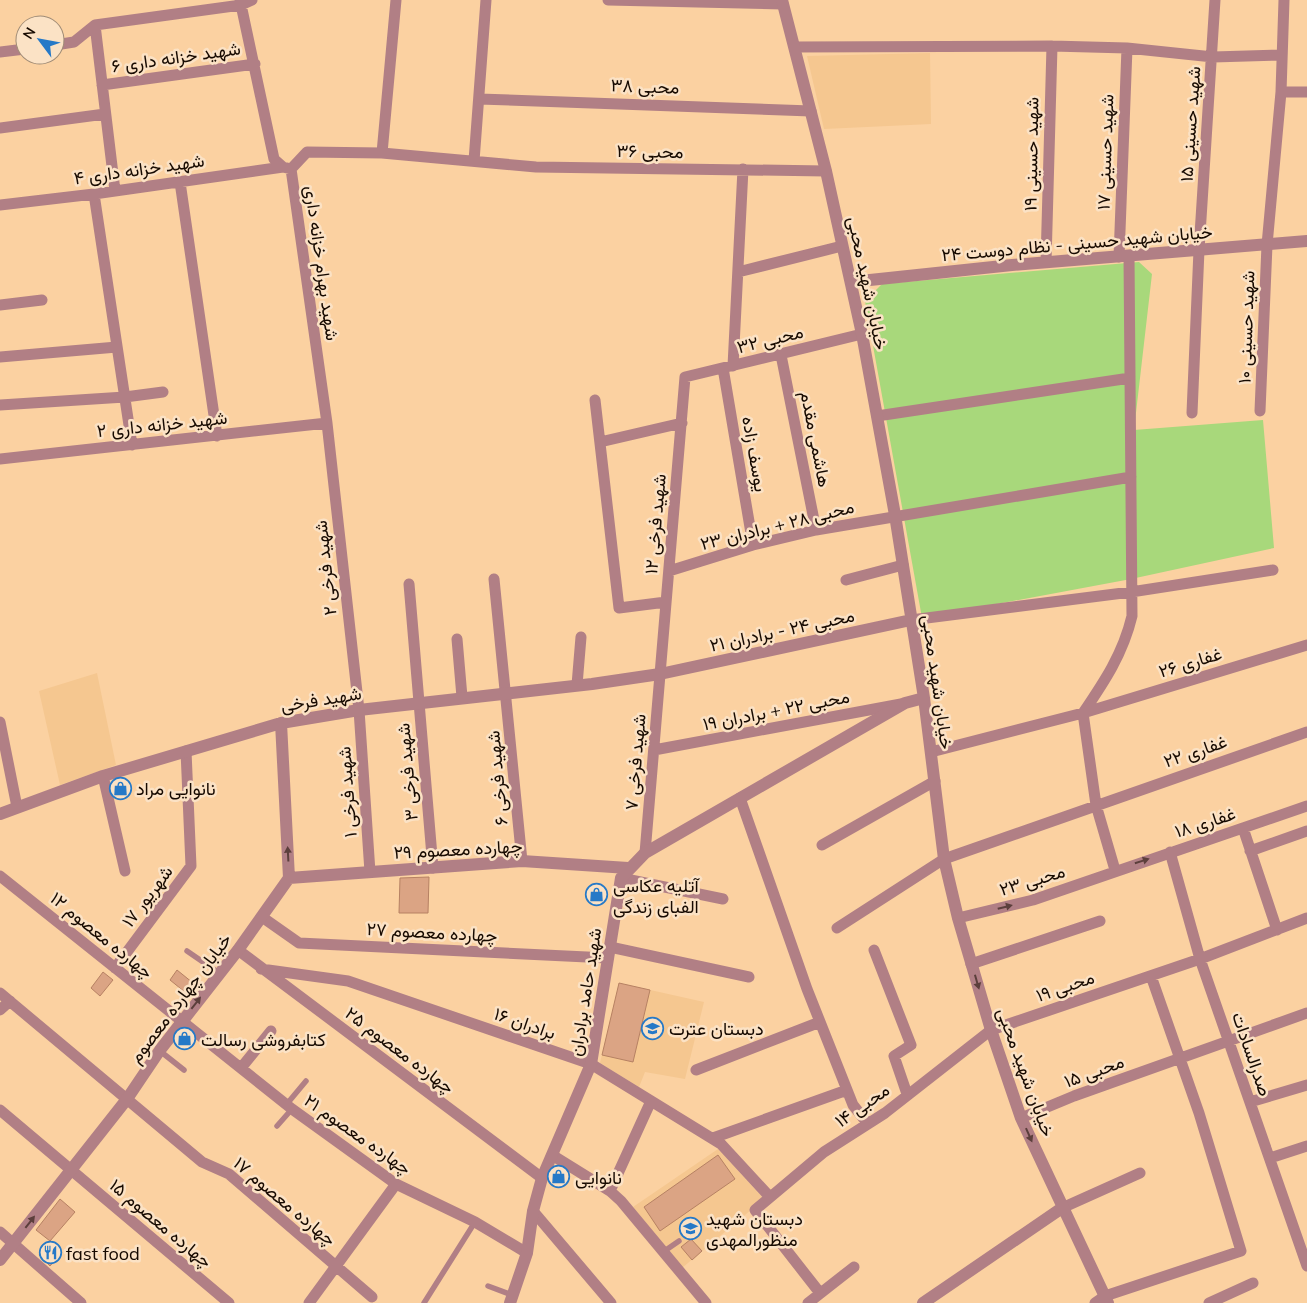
<svg xmlns="http://www.w3.org/2000/svg" width="1307" height="1303" font-family="Mulish,Vazirmatn,sans-serif">
<rect width="100%" height="100%" fill="#fbd1a1"/>
<path fill="#f5c790" d="M930,53L931,124L824,129L807,56Z
M97,673L116,765L60,785L39,691Z
M619,983L704,1002L685,1079L645,1072L639,1087L600,1063Z
M718,1149L764,1199L682,1268L633,1207Z"/>
<path fill="#a8d87b" d="M1139,262L1152,274L1134,430L1263,420L1274,548L1131,579L922,618L865,301L882,284Z"/>
<path fill="#dba484" stroke="#b68163" d="M429,877L428,913H399L400,878Z
M177,970L198,987L191,997L170,980Z
M103,972L113,980L100,996L91,988Z
M619,983L650,990L633,1062L602,1055Z
M718,1155L735,1179L660,1231L644,1207Z
M60,1199L75,1212L50,1241L36,1230Z
M691,1239L702,1251L692,1260L681,1247Z
M50,1241L62,1252L50,1266L39,1255Z"/>
<g fill="none" stroke-linecap="round" stroke-linejoin="round">
<path stroke="#b17f85" stroke-width="5.5" d="M187,951L219,973
M160,1051L184,1070
M286,1105L306,1081
M277,1126L292,1109
M663,1252L679,1241
M488,1286L512,1295
M424,1303L475,1222"/>
<path stroke="#b17f85" stroke-width="11" d="M240,0L274,159L283,167L291,169L327,423L359,710L370,872
M608,0L783,4
M95,25L115,191
M55,45L74,42L95,25L241,5L252,0
M795,47L1052,46L1127,48L1213,57L1282,55
M0,52L25,49
M102,85L255,64
M1281,92H1307
M479,99L811,111
M0,128L105,114
M382,153L396,0
M474,161L486,0
M291,169L307,152L382,153L536,167L826,171
M180,182L217,436
M94,194L132,445
M0,205L94,194L283,167
M1119,257L1127,48
M1046,262L1052,46
M738,272L842,246
M0,305L42,300
M781,355L816,530
M0,357L117,347
M733,366L743,169
M723,368L753,545
M595,400L619,608L666,602
M0,405L125,397L163,392
M1260,411L1267,245L1281,92L1284,0
M1192,413L1199,250L1215,0
M877,416L1130,378
M600,442L682,423
M0,459L327,423
M669,571L753,545L816,530L1131,477
M494,579L522,861
M846,580L903,565
M409,584L433,868
M911,620L1131,592L1273,570
M457,639L462,697
M577,685L581,637
M0,722L17,807
M654,750L901,704
M931,752L1083,713L1307,645
M103,776L125,871
M740,798L807,989L853,1105L868,1124
M1243,828L1277,930
M822,845L935,781
M1250,851L1307,831
M1170,852L1200,959L1307,1266
M645,853L685,377L862,334
M1115,870L1096,805L1083,713C1104,682 1123,654 1132,616L1129,256
M0,876L292,1109L396,1184L475,1222L527,1253
M621,878L723,899
M262,917L299,943L608,958
M958,918L1033,900L1307,806
M837,928L944,859L1307,732
M610,947L749,977
M238,950L542,1178
M874,950L911,1045L894,1056L907,1094
M971,964L1100,921
M115,968L191,866L186,751
M261,969L348,981L591,1064L721,1144L769,1196
M0,993L202,1162L229,1174L372,1297
M0,1010L10,1001
M241,1068L271,1031
M696,1070L820,1022
M1250,1102L1307,1085
M0,1110L229,1303
M1021,1118L1074,1096L1307,1013
M713,1138L847,1090
M552,1155L610,1191L621,1201L706,1303
M1270,1158L1307,1146
M610,1191L651,1101
M1062,1208L1140,1173
M533,1211L611,1303
M0,1232L81,1303
M820,1293L755,1210L824,1152L885,1113L991,1030L1200,959L1307,918
M309,1303L396,1184
M808,1303L854,1267
M1095,1303L1105,1296L1241,1251L1199,1113L1151,976
M1209,1303L1253,1283"/>
<path stroke="#b17f85" stroke-width="12" d="M782,0L826,171L862,334L895,515L924,698L944,859L958,918L991,1030L1021,1118L1108,1303
M851,282L1012,265L1307,241
M0,814L103,776L281,723L359,710L592,684L660,674L911,620
M289,878L522,861L628,868
M0,1260L127,1099L160,1050L238,950L289,878L281,723
M510,1303L527,1253L533,1211L542,1178L591,1064L621,878L645,853L905,703L924,698
M923,1303L1062,1208"/>
</g>
<defs><path id="oneway-solid" d="M-6-.8H1V-3.2L6.5 0L1 3.2V.8H-6Z" transform="scale(1.25)"/></defs>
<g fill="#5c3f3c">
<use href="#oneway-solid" transform="translate(288 854) rotate(-93)"/>
<use href="#oneway-solid" transform="translate(1142 861) rotate(-18)"/>
<use href="#oneway-solid" transform="translate(1005 907) rotate(-14)"/>
<use href="#oneway-solid" transform="translate(977 982) rotate(74)"/>
<use href="#oneway-solid" transform="translate(196 1003) rotate(-52)"/>
<use href="#oneway-solid" transform="translate(1029 1135) rotate(66)"/>
<use href="#oneway-solid" transform="translate(30 1222) rotate(-52)"/>
</g>
<defs>
<symbol id="shop-ring" viewBox="-11 -11 22 22"><circle r="9.5" fill="#fbe2c5" stroke="#2679c7" stroke-width="1.5"/><path d="M-5-2.5h2.3a2.7 3.5 0 0 1 5.4 0H5L5.5 6h-11ZM-1.5-2.5h3a1.5 2.3 0 0 0-3 0Z" fill="#2679c7"/></symbol>
<symbol id="school-ring" viewBox="-11 -11 22 22"><circle r="9.5" fill="#fbe2c5" stroke="#2679c7" stroke-width="1.5"/><path d="M0-5L7-2L0 1L-7-2ZM-4 1L0 2.5L4 1V4Q0 6-4 4Z" fill="#2679c7"/></symbol>
<symbol id="restaurant-ring" viewBox="-11 -11 22 22"><circle r="9.5" fill="#fbe2c5" stroke="#2679c7" stroke-width="1.5"/><path d="M-5-6h1v4h1v-4h1v4h1v-4h1v5L-1.5 .5V6h-2V.5L-5-1ZM5-6V6H3V1.5H1.5Q1.5-4 5-6Z" fill="#2679c7"/></symbol>
</defs>
<g fill-rule="evenodd">
<use href="#shop-ring" x="108" y="776" width="25" height="25"/>
<use href="#shop-ring" x="584" y="882" width="25" height="25"/>
<use href="#school-ring" x="640" y="1016" width="25" height="25"/>
<use href="#shop-ring" x="172" y="1026" width="25" height="25"/>
<use href="#shop-ring" x="546" y="1164" width="25" height="25"/>
<use href="#school-ring" x="678" y="1216" width="25" height="25"/>
<use href="#restaurant-ring" x="38" y="1240" width="25" height="25"/>
</g>
<g text-anchor="middle" dominant-baseline="central" stroke-width="5" stroke-linejoin="round" paint-order="stroke">
<g font-size="18" fill="#170a00" stroke="#fbe2c5">
<text transform="translate(176 57) rotate(-8)">شهید خزانه داری ۶</text>
<text transform="translate(645 86) rotate(2)">محبی ۳۸</text>
<text transform="translate(1190 124) rotate(-86)">شهید حسینی ۱۵</text>
<text transform="translate(650 151) rotate(1)">محبی ۳۶</text>
<text transform="translate(1105 152) rotate(-88)">شهید حسینی ۱۷</text>
<text transform="translate(1031 154) rotate(-89)">شهید حسینی ۱۹</text>
<text transform="translate(139 169) rotate(-8)">شهید خزانه داری ۴</text>
<text transform="translate(1077 243) rotate(-5)">خیابان شهید حسینی - نظام دوست ۲۴</text>
<text transform="translate(322 263) rotate(82)">شهید بهرام خزانه داری</text>
<text transform="translate(868 283) rotate(78)">خیابان شهید محبی</text>
<text transform="translate(1246 327) rotate(-88)">شهید حسینی ۱۰</text>
<text transform="translate(770 339) rotate(-14)">محبی ۳۲</text>
<text transform="translate(162 424) rotate(-6)">شهید خزانه داری ۲</text>
<text transform="translate(816 439) rotate(79)">هاشمی مقدم</text>
<text transform="translate(755 454) rotate(80)">یوسف زاده</text>
<text transform="translate(655 524) rotate(-85)">شهید فرخی ۱۲</text>
<text transform="translate(777 525) rotate(-14)">محبی ۲۸ + برادران ۲۳</text>
<text transform="translate(325 568) rotate(-96)">شهید فرخی ۲</text>
<text transform="translate(782 630) rotate(-12)">محبی ۲۴ - برادران ۲۱</text>
<text transform="translate(1190 662) rotate(-17)">غفاری ۲۶</text>
<text transform="translate(938 682) rotate(82)">خیابان شهید محبی</text>
<text transform="translate(321 699) rotate(-9)">شهید فرخی</text>
<text transform="translate(776 710) rotate(-11)">محبی ۲۲ + برادران ۱۹</text>
<text transform="translate(1195 751) rotate(-19)">غفاری ۲۲</text>
<text transform="translate(635 762) rotate(-85)">شهید فرخی ۷</text>
<text transform="translate(407 772) rotate(-95)">شهید فرخی ۳</text>
<text transform="translate(497 778) rotate(-95)">شهید فرخی ۶</text>
<text transform="translate(347 792) rotate(-94)">شهید فرخی ۱</text>
<text transform="translate(1205 822) rotate(-18)">غفاری ۱۸</text>
<text transform="translate(458 849) rotate(-3)">چهارده معصوم ۲۹</text>
<text transform="translate(1032 880) rotate(-17)">محبی ۲۳</text>
<text transform="translate(147 896) rotate(-53)">۱۷ شهریور</text>
<text transform="translate(432 932) rotate(3)">چهارده معصوم ۲۷</text>
<text transform="translate(102 935) rotate(39)">چهارده معصوم ۱۲</text>
<text transform="translate(1065 986) rotate(-19)">محبی ۱۹</text>
<text transform="translate(585 992) rotate(-81)">شهید حامد برادران</text>
<text transform="translate(180 998) rotate(-53)">خیابان چهارده معصوم</text>
<text transform="translate(525 1023) rotate(19)">برادران ۱۶</text>
<text transform="translate(400 1050) rotate(37)">چهارده معصوم ۲۵</text>
<text transform="translate(1252 1054) rotate(71)">صدرالسادات</text>
<text transform="translate(1094 1071) rotate(-20)">محبی ۱۵</text>
<text transform="translate(1026 1072) rotate(70)">خیابان شهید محبی</text>
<text transform="translate(862 1105) rotate(-35)">محبی ۱۴</text>
<text transform="translate(358 1134) rotate(35)">چهارده معصوم ۲۱</text>
<text transform="translate(285 1201) rotate(40)">چهارده معصوم ۱۷</text>
<text transform="translate(161 1223) rotate(40)">چهارده معصوم ۱۵</text>
</g>
<g font-size="18" fill="#170a00" stroke="#fbe2c5" text-anchor="start">
<text x="136" y="788">نانوایی مراد</text>
<text x="613" y="885">آتلیه عکاسی<tspan x="613" dy="21">الفبای زندگی</tspan></text>
<text x="669" y="1028">دبستان عترت</text>
<text x="201" y="1039">کتابفروشی رسالت</text>
<text x="575" y="1177">نانوایی</text>
<text x="706" y="1218">دبستان شهید<tspan x="706" dy="21">منظورالمهدی</tspan></text>
<text x="66" y="1253">fast food</text>
</g>
</g>
<g transform="translate(40 40) rotate(302)"><circle r="24" fill="#fbe2c5" stroke="#a08c76"/>
<path d="M0-4L9 19L0 12L-9 19Z" fill="#2679c7"/>
<text y="-8" font-size="14" font-weight="bold" text-anchor="middle" fill="#170a00">N</text>
</g>
</svg>
